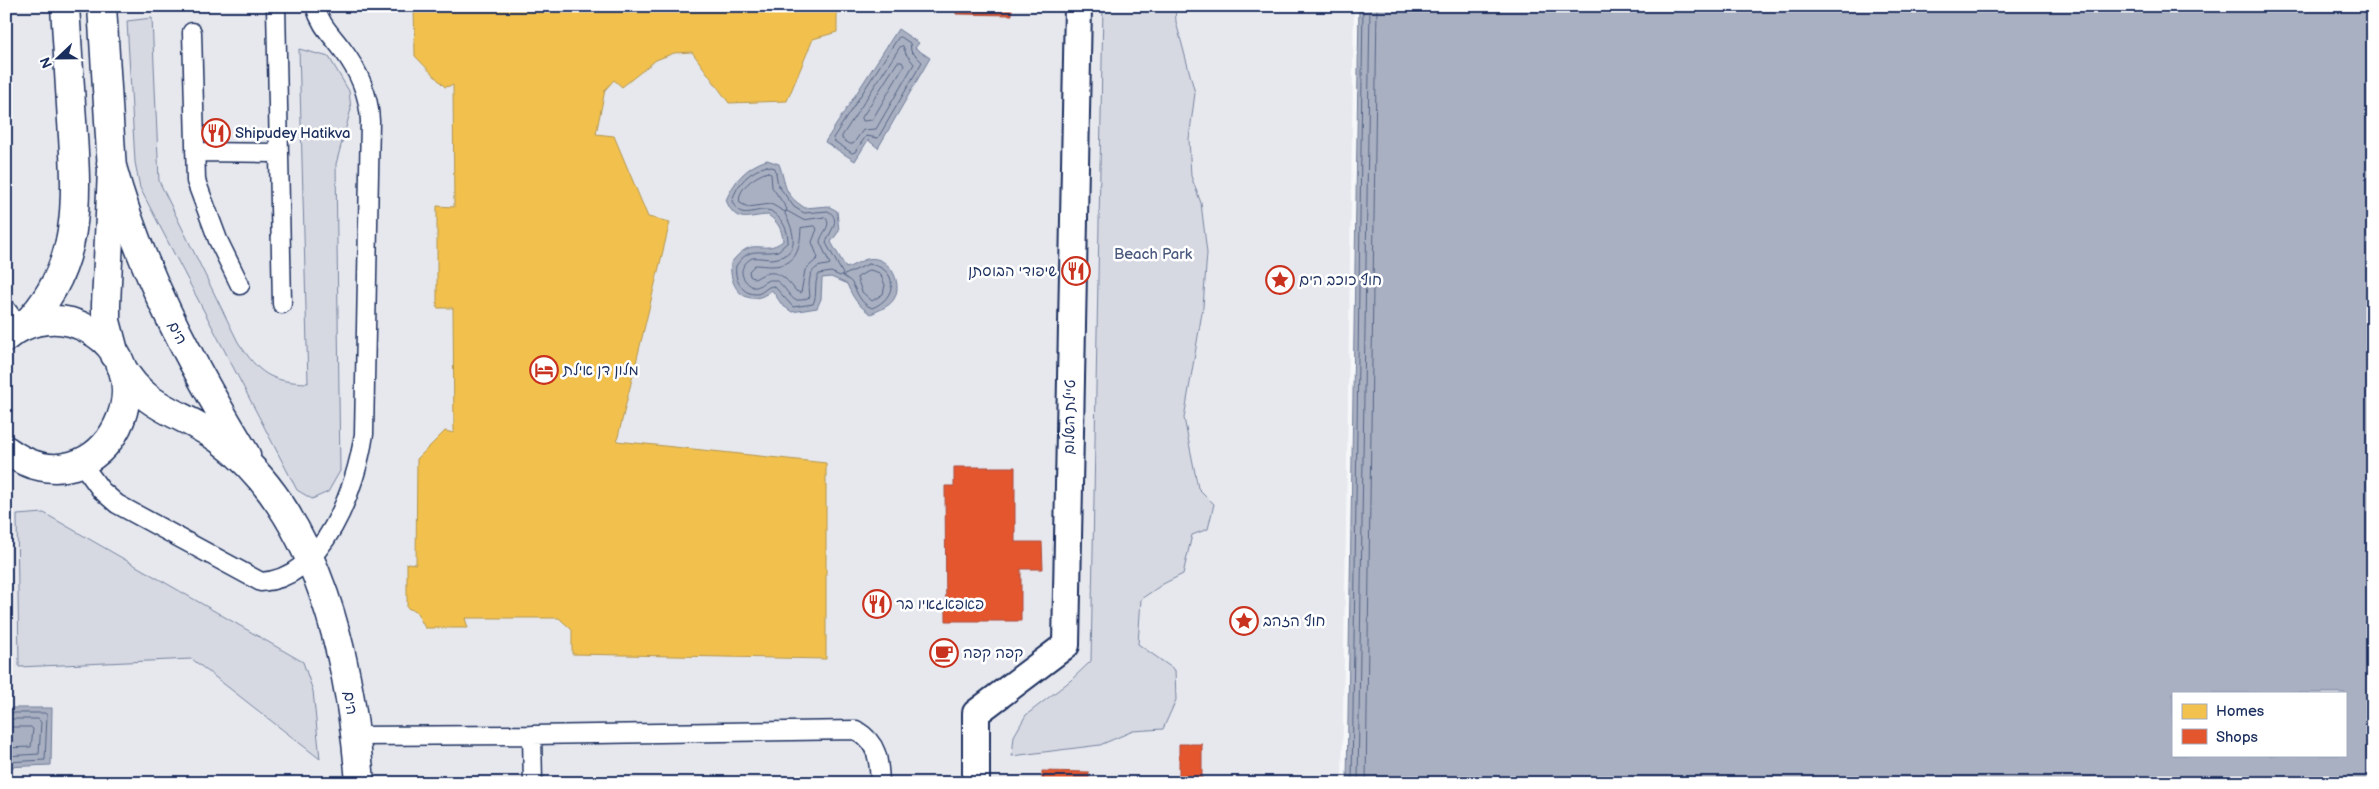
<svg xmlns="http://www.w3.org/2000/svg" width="2379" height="789" font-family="'Balsamiq Sans','Playpen Sans Hebrew',sans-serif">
<rect width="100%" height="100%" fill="#f6f7f9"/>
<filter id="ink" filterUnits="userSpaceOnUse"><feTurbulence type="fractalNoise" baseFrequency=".02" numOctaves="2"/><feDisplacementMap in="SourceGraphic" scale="10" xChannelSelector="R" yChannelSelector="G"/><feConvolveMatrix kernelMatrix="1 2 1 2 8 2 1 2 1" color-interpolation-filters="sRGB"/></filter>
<g filter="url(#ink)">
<path fill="#e6e8ee" d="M6,6H1354L1342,783H6Z"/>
<path fill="#d6d9e2" stroke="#7884a0" d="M1103,6H1175L1176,22L1195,93L1189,139L1191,176L1201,203L1207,253L1203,307L1184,418L1198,488L1214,504L1208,529L1192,535L1183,574L1163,584L1141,599L1138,644L1175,670L1176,700L1163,729L1133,731L1100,745L1012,756L1014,736L1026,715L1070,681L1091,661Z
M152,18L159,181L238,342C259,373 269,382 308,383L299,49L329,57L349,91L351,109L336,164L340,471L328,492L312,499L297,490L140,188L135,162L127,21Z
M44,513L303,662L313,691L320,759L192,659L19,667L17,515Z"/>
<path fill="#a9b0c1" stroke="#707c99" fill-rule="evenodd" d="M1359,6H2373V783H1347ZM2173,693H2345V755H2173Z
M898,29L919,43L915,48L930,58L878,148L868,140L855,161L825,142Z
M767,160L779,164C787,186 782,193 805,208L828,206L837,211L839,231L831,242L846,268C853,266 860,261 867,259C888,254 904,282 894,299C889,307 879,310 871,314C858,306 853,298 847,284L831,277L822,278L821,299L817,308L792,312L782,305L772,290C749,310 728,290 731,263C754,233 762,257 783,241C782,229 778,222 768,215C747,216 736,225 726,200C735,180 746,167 767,160Z
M6,708H52L51,765L6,767Z"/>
<path fill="#f2c14e" stroke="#b29553" d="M414,6H837V32L813,39L787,101L729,103L692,52L674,53L656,60L622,87L614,80L605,90L596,134L614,136L648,217L670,222L617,441L826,463V659L572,654V630L559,618H465L468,628H425L416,611L407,608V563L416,564L417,459L445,431L454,433L453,308H437V206L454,207L453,85L445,87L415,56Z"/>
<path fill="#e4572e" stroke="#a84b3c" d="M956,6H1012V15L956,14Z
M954,467H1015V542H1042L1043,569H1021V621H946L945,486H954Z
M1179,744H1202V783H1179Z
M1042,771L1089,772V783H1042Z"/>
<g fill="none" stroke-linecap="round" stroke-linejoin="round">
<path stroke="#546386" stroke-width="1" d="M901,37L910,43L911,51L922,62L878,138L866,136L855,152L852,153L834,141L833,138L898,38Z
M903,46L906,54L914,64L876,129L863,130L853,144H850L842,139V136L900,47Z
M898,62H902L904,66L872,120L863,121L862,118Z
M767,166L775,168L778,185L794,207L804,213L828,211C843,220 828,233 826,243L843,274L840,276L831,272L819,274C813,284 818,294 813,304L793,307L774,286C766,286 764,293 757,294C741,295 734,278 736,266C750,245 758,255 778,251L788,242C788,228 782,219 771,211C755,206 741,223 732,201C737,183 750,171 767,166Z
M768,172L771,174L772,187L787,209L785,212L771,204L748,207L740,203C736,189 756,175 768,172Z
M787,211L803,220L825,217C833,226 821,233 820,242L830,264C826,266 822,265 818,267C807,272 809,287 810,297L802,300H795C786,294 780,275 767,281C761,283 760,288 753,287C739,279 738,266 752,258C759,257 765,259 772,259C801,256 795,232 785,214Z
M815,226L817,229L812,242L818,258L805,270L801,293L796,291C784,275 774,266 755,279L750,276L749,271L755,265C760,265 765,266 771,266C797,266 800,249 801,228Z
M869,264C899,268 898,298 872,308C860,303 858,294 852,283C850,280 846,278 843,276Z
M870,270L880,273L885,285L883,294L872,301L862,292L857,278Z
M6,713H45L47,715L45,760L6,762
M6,719H38L41,722L39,754L6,756
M6,727H31L33,729L31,747L6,748
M1352,783L1363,6
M1358,783L1370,6
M1366,783L1377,6"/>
<defs>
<path id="service" d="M276,6L282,304
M192,32L196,181L218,240L240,285
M195,152L279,153
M6,309L20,328
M80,461L101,490L117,504L261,582C325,578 356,487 364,434L370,121C369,94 358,70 342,49C330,33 321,26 315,6
M355,736L532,735
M533,783L532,735L856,730C878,743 879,760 880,783"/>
<path id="pedestrian" d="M976,783V713L1066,645L1078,6"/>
<path id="minor" d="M102,6L112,170L106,305V321L115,355
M111,163C139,268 190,362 246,455
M25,325C83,267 77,196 72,121C70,83 67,44 65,6
M6,337C24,322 49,316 71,322C184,358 103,522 6,450
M121,366C145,410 182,412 219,439C320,514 351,665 360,783"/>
</defs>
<use href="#service" stroke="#1b2f5e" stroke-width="21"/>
<use href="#pedestrian" stroke="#1b2f5e" stroke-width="30"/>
<use href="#minor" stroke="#1b2f5e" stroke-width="31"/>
<use href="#service" stroke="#fff" stroke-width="18"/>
<use href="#pedestrian" stroke="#fff" stroke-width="26"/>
<use href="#minor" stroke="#fff" stroke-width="28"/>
</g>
</g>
<defs>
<symbol id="restaurant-ring" viewBox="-11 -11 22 22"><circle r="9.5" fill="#fff" stroke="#c8321e" stroke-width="1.5"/><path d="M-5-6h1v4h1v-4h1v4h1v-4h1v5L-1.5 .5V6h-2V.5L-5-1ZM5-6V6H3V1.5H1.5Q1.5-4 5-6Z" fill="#c8321e"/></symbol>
<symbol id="sight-ring" viewBox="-11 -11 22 22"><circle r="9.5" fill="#fff" stroke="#c8321e" stroke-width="1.5"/><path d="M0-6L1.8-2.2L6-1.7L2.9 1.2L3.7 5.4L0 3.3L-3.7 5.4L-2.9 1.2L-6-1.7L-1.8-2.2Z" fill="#c8321e"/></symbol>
<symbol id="hotel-ring" viewBox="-11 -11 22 22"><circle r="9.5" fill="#fff" stroke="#c8321e" stroke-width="1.5"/><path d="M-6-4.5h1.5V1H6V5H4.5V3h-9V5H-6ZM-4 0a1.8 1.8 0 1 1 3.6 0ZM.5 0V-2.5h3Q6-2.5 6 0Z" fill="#c8321e"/></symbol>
<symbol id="cafe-ring" viewBox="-11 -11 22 22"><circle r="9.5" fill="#fff" stroke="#c8321e" stroke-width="1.5"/><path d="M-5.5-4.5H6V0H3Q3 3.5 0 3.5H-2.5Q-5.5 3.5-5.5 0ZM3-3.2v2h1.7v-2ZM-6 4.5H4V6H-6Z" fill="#c8321e"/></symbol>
</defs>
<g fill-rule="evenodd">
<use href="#restaurant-ring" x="200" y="117" width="32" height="32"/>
<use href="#restaurant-ring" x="1060" y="255" width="32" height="32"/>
<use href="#sight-ring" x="1264" y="264" width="32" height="32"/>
<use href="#hotel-ring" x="528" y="354" width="32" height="32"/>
<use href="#restaurant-ring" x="861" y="588" width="32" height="32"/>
<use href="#sight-ring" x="1228" y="605" width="32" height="32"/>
<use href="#cafe-ring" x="928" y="637" width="32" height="32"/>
</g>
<g text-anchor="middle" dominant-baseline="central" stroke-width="5" stroke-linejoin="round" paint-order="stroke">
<g font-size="15" fill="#1b2f5e" stroke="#fff" text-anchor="start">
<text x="235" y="133">Shipudey Hatikva</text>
<text x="1057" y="271" text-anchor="end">שיפודי הבוסתן</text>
<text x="1299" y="280">חוף כוכב הים</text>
<text x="563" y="370">מלון דן אילת</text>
<text x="896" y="604">פאפאגאיו בר</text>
<text x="1263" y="621">חוף הזהב</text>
<text x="963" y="653">קפה קפה</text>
</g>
<g font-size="15" fill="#4a5a7f" stroke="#fff">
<text x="1153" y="254">Beach Park</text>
</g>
<g font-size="15" fill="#1b2f5e" stroke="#fff">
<text transform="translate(177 333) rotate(63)">הים</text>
<text transform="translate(1070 417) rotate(-89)">טיילת השלום</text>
<text transform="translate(350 703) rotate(81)">הים</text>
</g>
</g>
<rect width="2379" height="789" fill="none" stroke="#fff" stroke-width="25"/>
<rect x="12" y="12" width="2354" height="764" fill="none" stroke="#1b2f5e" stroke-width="2" filter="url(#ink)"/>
<rect x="2172" y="692" width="175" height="65" fill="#ffffff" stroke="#a4acbf"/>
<rect x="2182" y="704" width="25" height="15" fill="#f2c14e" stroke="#a4acbf"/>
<text x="2216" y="716" font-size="15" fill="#1b2f5e">Homes</text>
<rect x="2182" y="729" width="25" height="15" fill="#e4572e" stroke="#a4acbf"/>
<text x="2216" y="742" font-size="15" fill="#1b2f5e">Shops</text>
<g transform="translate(58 58) rotate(248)" stroke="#ffffff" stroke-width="4" paint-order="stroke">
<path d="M0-4L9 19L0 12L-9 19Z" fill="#1b2f5e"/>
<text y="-8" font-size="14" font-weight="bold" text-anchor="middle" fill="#1b2f5e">N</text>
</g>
</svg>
